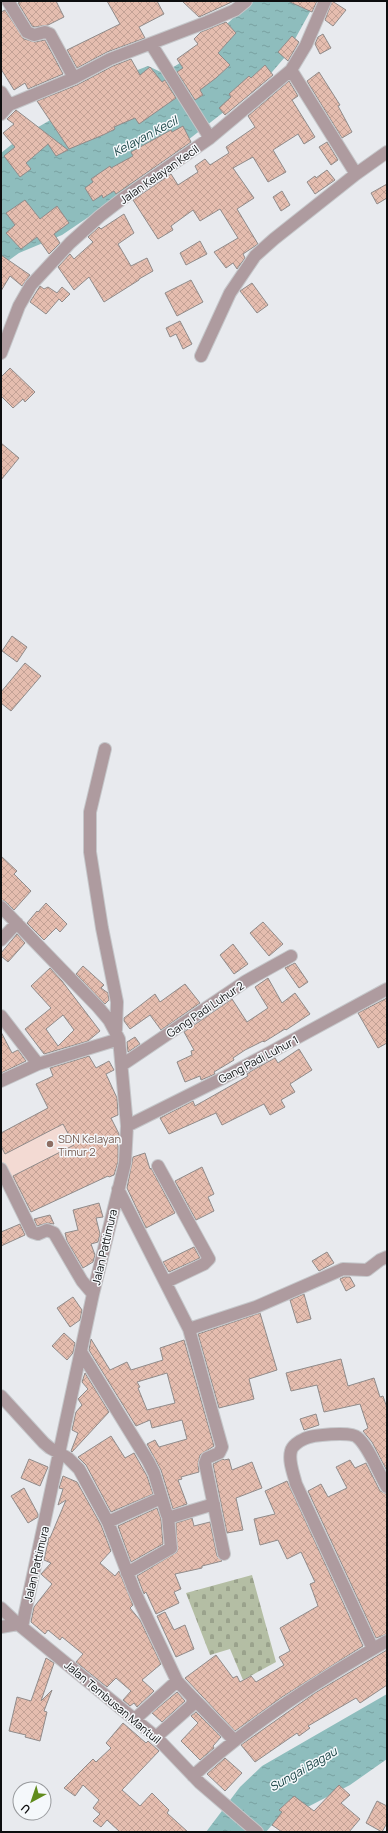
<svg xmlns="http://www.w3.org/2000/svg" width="388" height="1833" font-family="Manrope,sans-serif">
<defs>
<pattern id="cemetery-stones" width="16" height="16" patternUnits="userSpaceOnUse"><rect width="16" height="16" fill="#b4bea4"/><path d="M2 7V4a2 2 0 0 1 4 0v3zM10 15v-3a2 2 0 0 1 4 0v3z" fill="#9aa28c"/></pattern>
<pattern id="water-ripples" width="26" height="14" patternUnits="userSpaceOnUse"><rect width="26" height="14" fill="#8ebdbd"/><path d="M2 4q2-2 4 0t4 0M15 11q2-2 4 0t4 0" fill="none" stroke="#79a1a1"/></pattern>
<pattern id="building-cross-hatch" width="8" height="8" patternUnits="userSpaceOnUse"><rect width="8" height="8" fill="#e5bdaf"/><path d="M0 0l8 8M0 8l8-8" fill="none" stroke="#c3a195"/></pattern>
</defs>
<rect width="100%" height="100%" fill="#e8eaee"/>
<path fill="#f3dad3" d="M73,1094L104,1155L17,1197L1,1166V1133Z"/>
<path fill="url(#cemetery-stones)" d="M252,1575L276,1662L243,1680L230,1649L210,1655L186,1593Z"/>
<path fill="url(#water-ripples)" d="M249,1H316L285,57L266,79L96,212L62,235L19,253L1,266V153L21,137L135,71L148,66L163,73C190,60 229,24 249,1Z
M387,1694V1759L350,1785L271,1826L266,1832H206L240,1787L262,1766Z"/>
<path fill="url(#building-cross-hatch)" stroke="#908b8a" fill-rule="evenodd" d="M22,1H56L64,17L48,25L35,27L32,26L18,3Z
M107,1H157L164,14L139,27L145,38L107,52L77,68L67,50L120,24Z
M182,1H234L199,17Z
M288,1H317L312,12Z
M332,1L346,10L333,26L325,20Z
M5,10L24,39L35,42L45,40L63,74L28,89L25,83L14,90L1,69V12Z
M226,22L236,33L218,53L230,65L216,78L200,90L203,95L195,100L177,72L183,68L177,59L198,44L194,39L201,32Z
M323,34L331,48L320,54L315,44L318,37Z
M292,36L299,42L288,61L278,52Z
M131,59L140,75L150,67L162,82L165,80L176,98L139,124L135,118L114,127L115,129L103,135L69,149L37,101L77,85L113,66Z
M265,65L273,75L225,115L219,108L231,97L229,94L249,76L251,78Z
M319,72L340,105L338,106L352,132L342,138L307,81Z
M289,81L298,96L292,100L315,137L304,144L298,134L273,150L286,172L268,182L253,157L233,168L254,198L237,209L258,244L243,254L245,258L237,269L233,263L226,268L214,252L238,238L220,209L200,221L193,210L171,226L173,230L158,239L133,200L171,174L178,185L198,172L195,166L205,159L210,165L229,153L226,147L255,127L248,116Z
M16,110L68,150L56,156L48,144L26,163L31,169L20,177L4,156L15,147L3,133L14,124L7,119Z
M183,126L191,142L116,194L114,191L103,198L102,195L93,201L85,188L93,182L91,179L110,166L111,168L133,156L131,152L171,130L172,132Z
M327,142L338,160L331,165L319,147Z
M327,170L335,180L315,194L307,182L315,176L316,178Z
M387,184V198L377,204L371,193Z
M282,191L290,205L281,211L273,197Z
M25,200L40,219L57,206L69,223L54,234L60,243L49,254L37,237L21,249L6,233L15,225L6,213Z
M124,214L134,233L118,244L131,266L147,258L153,271L139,279V280L104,302L89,277L74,290L58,267L70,254L74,259L93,242L88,237L99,227L101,229Z
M200,241L207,254L186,265L180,253Z
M1,255L30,275L22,286L10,276L1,291Z
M191,280L203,302L177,316L165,293Z
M252,283L268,305L257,313L240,291Z
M40,286L44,289L48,287L57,293L62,287L70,294L62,302L59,299L46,314L30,302Z
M180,321L192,344L183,349L176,334L170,337L166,328Z
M10,368L35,392L25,402L23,399L13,408L1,396V377Z
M1,443L19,458L1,480Z
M12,636L27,647L17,662L2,651Z
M25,663L41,676L11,711L1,703V692Z
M1,856L17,871L14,874L31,891L14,910L6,902L1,900Z
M46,903L67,924L60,932L56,928L44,940L27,923L37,911L38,912Z
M263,922L283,944L269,956L250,933Z
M17,934L25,943L8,962L1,956V953Z
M233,944L248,964L234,974L220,955Z
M295,963L308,982L299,988L285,968Z
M83,966L104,985L101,988L108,993L109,1000L105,1004L76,974Z
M50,968L62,981L100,1031L88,1041L44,1054L25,1029L51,1008L31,986ZM63,1015L74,1030L58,1046L46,1029Z
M268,978L282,1003L295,993L310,1014L286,1030L285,1029L264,1042L263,1041L245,1050L233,1058L234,1060L214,1072L215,1074L201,1080L200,1076L185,1082L177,1062L192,1055L191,1051L194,1050L184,1032L232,999L247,1022L268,1008L255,987Z
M185,984L200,1003L161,1030L150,1015L130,1029L124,1021V1018L155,994L160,1002Z
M387,998V1043L378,1048L358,1013Z
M1,1032L12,1053L18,1050L26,1061L1,1073Z
M135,1037L140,1044L128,1052L127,1042Z
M299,1049L312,1070L290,1084L295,1092L281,1100L285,1107L270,1115L264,1104L222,1125L216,1113L169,1134L160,1118L193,1101L195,1106L248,1076L247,1074L253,1070L275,1058L278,1063Z
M89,1056L96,1068L109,1061L114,1070L106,1074L117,1098L118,1115L111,1118L119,1134V1140L116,1141L118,1146V1162L114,1175L109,1177L108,1176L31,1212L13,1176L74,1145L63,1124L5,1154L1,1146V1133L48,1108L36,1084L53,1076L50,1068Z
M145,1153L150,1169L151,1168L175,1213L146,1228L127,1188L133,1157Z
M202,1167L214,1194L208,1197L214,1211L196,1220L175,1181Z
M99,1203L103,1217L96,1218L100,1234L98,1242L91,1244L95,1255L93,1262L83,1268L67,1241L65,1233L78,1230L73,1210Z
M50,1215L54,1224L47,1223L37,1226L34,1219Z
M20,1224L25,1235L1,1246V1232Z
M194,1247L200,1258L169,1272L163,1262Z
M327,1252L334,1263L319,1271L312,1261Z
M344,1277H350L355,1286L346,1291L340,1279Z
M304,1294L311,1319L297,1323L290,1300Z
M73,1297L82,1310L80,1320L70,1327L57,1308Z
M260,1313L277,1370L249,1379L254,1399L219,1408L198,1334Z
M64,1333L75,1343L73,1353L67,1360L52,1346Z
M91,1339L110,1370L127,1362L131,1370L163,1360L160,1348L184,1340L214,1446L200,1455L198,1464L199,1472L181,1477L182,1479L178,1480L187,1504L173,1509L161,1470L147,1444L155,1440L159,1447L187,1439L182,1420L152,1428L150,1420L136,1426L89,1350ZM167,1373L175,1403L147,1410L138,1388L140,1387L137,1382Z
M341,1359L348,1386L374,1378L380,1397L383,1396L387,1408V1471L372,1442L363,1431L368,1428L360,1404L324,1412L317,1385L291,1391L286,1373Z
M85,1373L109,1412L72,1452L71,1451L78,1433L72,1430L76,1412L82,1405L78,1399L88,1389L82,1382Z
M316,1414L319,1425L304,1430L300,1419Z
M111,1436L125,1458L134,1453L147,1476L153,1494L111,1512L86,1465L78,1457Z
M29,1459L48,1467L40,1486L21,1478Z
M223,1459L224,1460L229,1459L232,1470L252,1462L262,1488L236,1498L243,1530L227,1533L213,1464Z
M350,1460L355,1468L366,1463L380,1491L387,1494V1634L376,1638L308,1491L321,1484L328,1497L347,1488L336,1467Z
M63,1476L77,1482L101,1525L111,1551L100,1563L115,1576L119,1571L133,1605L130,1608L140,1620L161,1664L142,1680L154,1691L137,1707L134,1703L130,1706L123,1700L131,1691L116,1678L107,1687L76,1662L83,1654L62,1637L60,1640L48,1630L45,1634L31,1622L34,1607L52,1584L41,1574L51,1563L44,1560L49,1537L50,1538L66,1500L58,1505L63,1489L59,1488Z
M287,1481L363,1646L282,1697L235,1731L185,1678L216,1655L233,1678L237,1676L240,1682L251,1676L256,1682L284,1665L279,1657L290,1651L280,1628L318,1606L310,1584L315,1582L301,1552L287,1559L278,1540L260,1545L254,1519L275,1514L265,1491Z
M24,1488L38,1514V1517L28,1523L11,1496Z
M157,1508L161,1519L163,1544L131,1562L118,1526Z
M192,1518L194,1526L210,1522L217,1556L222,1561L202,1566V1568L175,1574L181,1589L174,1592L179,1603L156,1614L146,1592L144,1594L137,1576L177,1552L176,1523Z
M165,1612L174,1630L185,1625L194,1649L176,1657L157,1616Z
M387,1650V1685L360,1703L356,1698L308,1726L310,1728L299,1736L297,1733L255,1762L241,1745L315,1693Z
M46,1658L54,1663L41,1701L52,1690L44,1711L47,1712L40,1741L25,1737L26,1735L9,1731L17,1697L31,1701Z
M177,1692L185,1701L162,1722L152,1713Z
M196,1712L221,1737L213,1746L214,1748L200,1760L181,1741L198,1723L191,1716Z
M123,1723L146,1743L148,1741L159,1751L122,1790L140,1806L152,1793L169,1810L167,1813L188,1832H120L107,1820L101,1827L93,1821L100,1814L93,1808L99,1800L83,1785L75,1796L64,1788L93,1759L96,1762L111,1748L106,1743Z
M225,1758L242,1773L225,1791L207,1774Z
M339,1785L350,1795L341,1803L360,1819L349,1832H282L272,1825L282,1812L279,1810L294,1796L314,1811Z
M377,1801L387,1806V1823L382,1832L366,1823Z"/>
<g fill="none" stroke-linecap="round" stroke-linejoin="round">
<defs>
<path id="minor" d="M8,1L27,32L34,35L45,32L50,34L74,78
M151,44L210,138
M291,70L356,174
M1,92L9,105
M1,114L9,105L74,78L110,59L207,22L235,10L246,1
M1,353L19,306L31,285L70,243L100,216L122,199L210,138L291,70L306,45L325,1
M201,356L230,293L255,256L274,239L356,174L387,152
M105,749L90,812V852L102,928L117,1002L116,1030
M1,907L98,1007L109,1020L119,1039L127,1126L125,1163L93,1294L22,1627
M1,940L17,923
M1,1016L38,1064
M122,1065L246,981L291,956
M1,1081L38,1064L119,1039
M127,1126L221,1079L387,989
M158,1166L209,1259L204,1264L166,1282
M1,1169L32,1232L38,1234L47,1230L54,1233L82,1281L93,1294
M118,1189L189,1329L222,1447L219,1453L207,1458L205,1463L224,1554
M189,1329L256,1307L343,1269L367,1270L380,1260L387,1257
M81,1352L148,1461L154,1473L167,1515L171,1517L214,1504
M1,1396L44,1443L50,1448L68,1458L79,1469L108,1522L134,1590L177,1681L193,1698L192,1705L156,1737
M108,1522L161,1498
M127,1573L171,1548L168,1517
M1,1608L18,1624L156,1737L200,1783L257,1832
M1,1627L18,1624
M373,1649L296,1484C294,1475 288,1461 291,1451C292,1446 299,1441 304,1439C311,1435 351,1431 357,1437C368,1445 379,1474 387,1487
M193,1698L234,1740
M135,1719L177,1681
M193,1776C251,1723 319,1680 387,1641"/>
</defs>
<use href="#minor" stroke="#c5c7ca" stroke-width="14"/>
<use href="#minor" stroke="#ae9b9f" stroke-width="12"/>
</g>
<circle fill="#8d6e63" stroke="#f5f8fb" stroke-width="1.5" cx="50" cy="1144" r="4"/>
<g text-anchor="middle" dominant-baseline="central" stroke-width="3" stroke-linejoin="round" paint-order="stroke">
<g font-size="11" fill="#0d0e0f" stroke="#f5f8fb">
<text transform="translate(159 174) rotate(-35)">Jalan Kelayan Kecil</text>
<text transform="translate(205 1009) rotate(-34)">Gang Padi Luhur 2</text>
<text transform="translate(258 1059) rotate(-28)">Gang Padi Luhur 1</text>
<text transform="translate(104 1247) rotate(-77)">Jalan Pattimura</text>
<text transform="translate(36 1564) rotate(-77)">Jalan Pattimura</text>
<text transform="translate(113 1702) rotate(40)">Jalan Tembusan Mantuil</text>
</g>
<g font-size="11" fill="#785e54" stroke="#f5f8fb" text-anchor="start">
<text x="58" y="1138">SDN Kelayan<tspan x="58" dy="13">Timur 2</tspan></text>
</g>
<g font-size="12" font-style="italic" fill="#154142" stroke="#f5f8fb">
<text transform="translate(145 136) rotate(-28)">Kelayan Kecil</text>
<text transform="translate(303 1769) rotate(-30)">Sungai Bagau</text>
</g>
</g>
<rect width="388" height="1833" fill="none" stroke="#0d0e0f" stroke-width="4"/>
<g transform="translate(32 1801) rotate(220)"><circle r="19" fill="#f5f8fb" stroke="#989a9d"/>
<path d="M0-3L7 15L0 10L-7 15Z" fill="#608b1c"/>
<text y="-6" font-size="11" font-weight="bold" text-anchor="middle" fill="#0d0e0f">U</text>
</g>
</svg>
